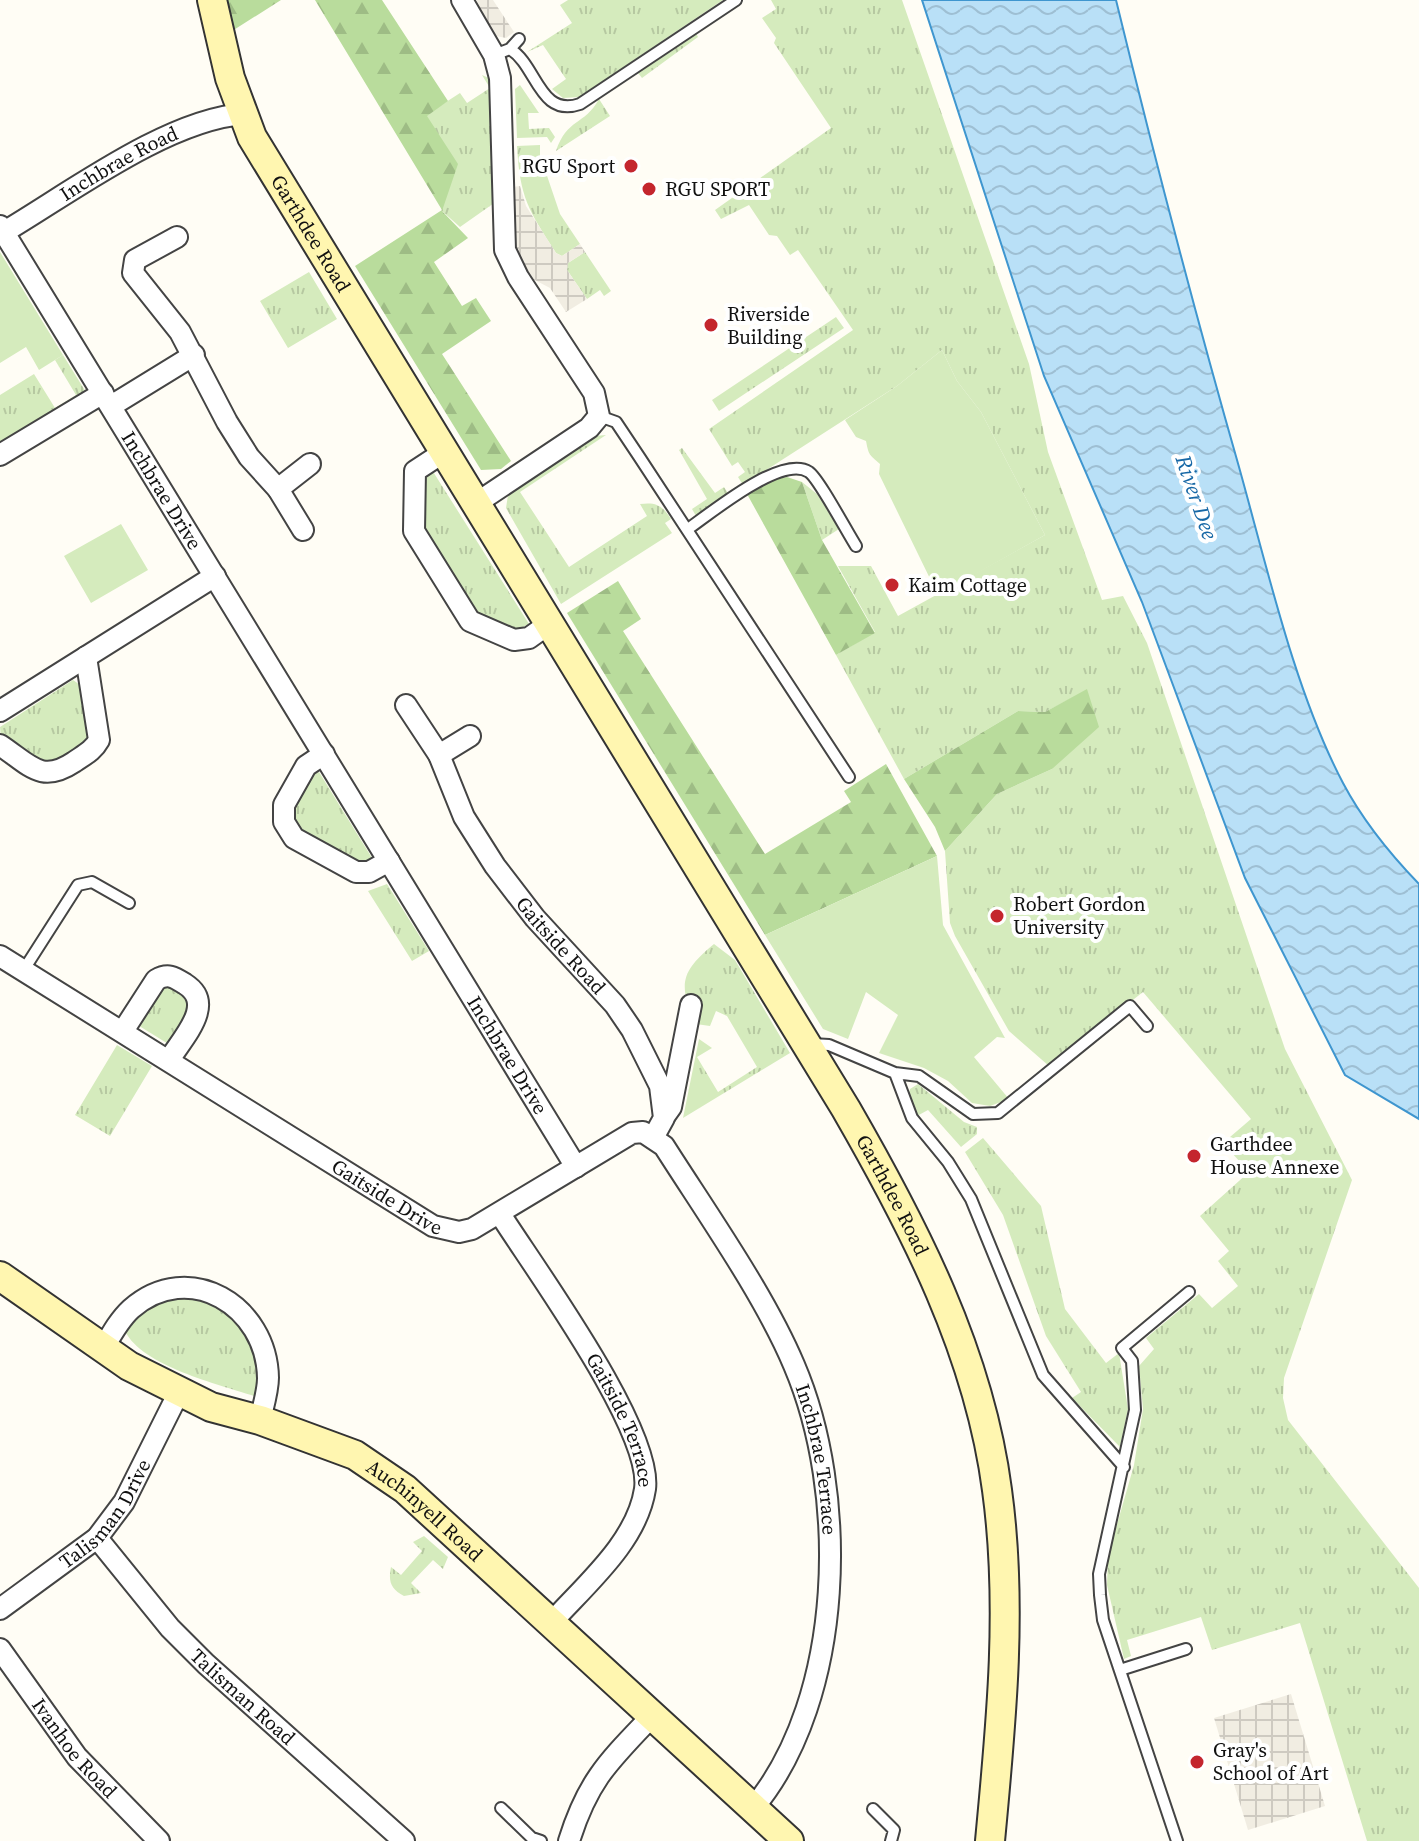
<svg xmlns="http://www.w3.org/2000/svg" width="1419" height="1841" font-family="'Source Serif 4',serif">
<defs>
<pattern id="grass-tufts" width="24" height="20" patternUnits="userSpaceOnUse" patternTransform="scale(2)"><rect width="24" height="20" fill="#d5ebbd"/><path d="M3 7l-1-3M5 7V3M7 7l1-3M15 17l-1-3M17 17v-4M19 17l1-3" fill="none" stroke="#b6c8a1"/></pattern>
<pattern id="forest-firs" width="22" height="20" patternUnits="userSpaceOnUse" patternTransform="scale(2)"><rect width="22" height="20" fill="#b9dc9c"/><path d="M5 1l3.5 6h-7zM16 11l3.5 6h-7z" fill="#9ebc85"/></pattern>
<pattern id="plaza-grid" width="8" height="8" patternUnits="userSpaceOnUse" patternTransform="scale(2)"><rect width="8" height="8" fill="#f1ede2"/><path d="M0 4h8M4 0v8" fill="none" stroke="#cecac1"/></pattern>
<pattern id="water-waves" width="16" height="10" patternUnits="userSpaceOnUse" patternTransform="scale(2)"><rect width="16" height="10" fill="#b9e0f7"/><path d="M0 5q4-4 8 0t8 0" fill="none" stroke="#9ebfd3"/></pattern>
</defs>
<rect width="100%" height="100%" fill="#fffdf5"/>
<path fill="url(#grass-tufts)" d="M568,0H723L579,97L563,98L552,89L566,79L543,45L527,52L572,23L560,5Z
M771,0H902L1029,364L1048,452L1102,600L1123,596L1147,643L1285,1049L1352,1180L1284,1378L1283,1398L1288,1420L1419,1588V1841H1367L1300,1623L1212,1650L1201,1617L1127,1640L1131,1656L1124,1659L1107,1585L1108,1556L1134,1465L1143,1409L1139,1366L1154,1349L1146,1338L1199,1294L1212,1308L1238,1286L1218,1261L1229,1251L1200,1216L1249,1172L1223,1143L1251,1119L1143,992L1049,1066L1009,1031L955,936L950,923L945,851L997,794L1052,769L1087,690L1045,712L1018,711L904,779L836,655L875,632L838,566H871L898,616L1045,535L981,412L957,381L942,350L897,386L743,485L738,477L745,472L738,462L732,466L709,429L853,330L798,250L790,255L777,236L769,235L749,205L721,219L715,210L831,128L774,43L776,38L762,18L776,9Z
M696,33L698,37L642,78L638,73Z
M482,75L491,79L497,201L460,227L442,211L426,115L460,93L467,103L490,88Z
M520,85L539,113H528L529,129L549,128L555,137L551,143L547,137L517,138L515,89Z
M599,99L610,116L556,151C567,118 584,126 599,99Z
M540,145V165L543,164L560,214L580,244L562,256L556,253C528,209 520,198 517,146Z
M585,252L611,291L604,296L600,290L587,299L567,270L568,263Z
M309,272L337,319L288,348L260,301Z
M836,317L844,328L719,411L712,400Z
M63,355L89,397L0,450V395L34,374L55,408L76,395L55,360Z
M606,435L520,492L569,567L647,516L640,504C656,502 662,505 671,519L665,523L672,533L561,604L506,508L508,495L595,436Z
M682,448L715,493L724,487L729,495L696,516L692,509L707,499L679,450Z
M432,470L529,624L514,631L473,615L421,526L422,477Z
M802,482L817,494L839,529L822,540Z
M73,680L83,687L89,736L84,745L51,766L40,765L1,739L0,727Z
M319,772L372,858L365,865H357C331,849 301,839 290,809L306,777Z
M387,884L429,951L412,961L368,891Z
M714,944L735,960L790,1053L683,1118L699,1039L712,1048L697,1057L718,1092L757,1067L727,1016L716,1011L710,1026L696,1024C678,985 680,972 714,944Z
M172,985L192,999L193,1010L170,1045L136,1024L161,987Z
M117,1045L152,1066L110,1136L75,1115Z
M918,1084L964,1122L977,1127V1134L961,1147L928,1110L917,1116L908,1097L910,1089Z
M983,1138L1041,1206L1065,1309L1106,1363L1119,1353L1128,1409L1120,1447L1072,1398L1081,1392L1046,1336L1003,1215L965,1152Z
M194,1293C238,1319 272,1338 254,1396C218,1384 142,1366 125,1331C143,1304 162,1296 194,1293Z
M424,1536L448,1557L443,1569L433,1560L411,1583L421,1593L404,1596C391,1589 388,1582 391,1567L401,1575L422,1551L413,1542Z"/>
<path fill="url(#forest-firs)" d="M224,0H281L229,33Z
M315,0H382L448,101L427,116L458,164L442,211L468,238L434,262L462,306L476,298L491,321L442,354L511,461L501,469L481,470L355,266L442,210Z
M787,477L802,482L822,540L875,633L836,655L747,494L770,480Z
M618,581L641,619L623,631L765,854L851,802L844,791L886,764L937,856L765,935L567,613Z
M1087,689L1099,727L1052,769L997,794L945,851L935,827L904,779L1018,711L1045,712Z"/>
<path fill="#d5ebbd" d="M0,252L63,355L39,370L26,347L0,363Z
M942,350L957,381L981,412L1045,535L938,595L879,474L880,464C869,454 869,456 866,441L856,437L845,420L897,386Z
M121,524L148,570L91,603L64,556Z
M937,856L943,925L1005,1038L997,1037L974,1057L1009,1099L990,1106L972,1103L948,1081L924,1068L879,1053L898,1015L866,992L848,1039L823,1029L765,935Z"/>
<path fill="url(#plaza-grid)" d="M477,0H493L514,32L506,38L496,36L478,8Z
M520,186L526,206L556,253L562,256L580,244L585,252L568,263L567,270L587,299L566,312L550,288L529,277L516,253L513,187Z
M1291,1694L1325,1806L1248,1830L1214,1718Z"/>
<path fill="url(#water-waves)" stroke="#3f96cf" stroke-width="2" d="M922,0H1116C1154,156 1195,313 1239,467C1267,567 1295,692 1343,783C1362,819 1390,854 1419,884V1119L1345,1075L1245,878L1142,602L1044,376Z"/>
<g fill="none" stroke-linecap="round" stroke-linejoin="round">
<defs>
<path id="lane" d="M510,49L519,39
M494,55L510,49C537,65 539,118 580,104L736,0
M599,416L616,422L640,458L849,777
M688,529C711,513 782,454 809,472C819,479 847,532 856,546
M23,971L78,885L92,882L129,903
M812,1044L829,1045L895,1073L912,1118L948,1162L971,1199L1043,1375L1124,1467
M895,1073L919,1076L973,1114L998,1113L1130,1006L1147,1026
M1120,1670L1186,1649
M501,1808L532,1838L541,1841
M873,1809L894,1830L891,1841
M1177,1841L1103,1620L1100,1595L1099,1574L1135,1410L1132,1361L1122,1348L1189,1292"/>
<g id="street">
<path d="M462,0L494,55L500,78L505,250L518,277L594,393L599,416L589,428L475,504"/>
<path id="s1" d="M0,226L576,1167"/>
<path id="s2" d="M4,232C70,193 167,120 243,114"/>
<path d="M177,237L135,260L133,273L180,332L227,422L249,457L278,489L303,530"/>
<path d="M111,406L194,355"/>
<path d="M444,452L415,471L414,531L470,621L514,640L529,638L550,623"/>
<path d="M0,455L103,393"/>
<path d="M278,489L310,464"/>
<path id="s3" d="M406,705L439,755L464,817L495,866L535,918L615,1005L632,1030L660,1086L664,1118L653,1138"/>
<path d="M0,711L215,576"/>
<path d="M0,745C30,765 41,784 74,762C84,755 93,751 99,740L86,657"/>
<path d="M324,754L306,766L284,805V822L294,838L356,872H369L389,861"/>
<path d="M439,755L470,736"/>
<path id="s4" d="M0,956L433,1226L459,1232L472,1229L632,1133L643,1132L664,1146C706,1212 764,1294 794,1365C849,1493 845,1697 754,1807"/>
<path d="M123,1031L156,980C168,973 174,977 185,984C216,1004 184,1036 169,1060"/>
<path d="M666,1114L671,1107L691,1005"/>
<path id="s5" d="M500,1214C535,1269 653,1430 645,1489C637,1542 585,1585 551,1623"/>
<path d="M103,1349C111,1335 119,1320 131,1309C189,1258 267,1306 268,1378C268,1391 263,1407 260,1420"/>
<path id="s6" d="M97,1538L170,1628L206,1664L404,1841"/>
<path id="s7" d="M0,1609L97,1538L124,1502L179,1392"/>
<path id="s8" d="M0,1649L77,1757L159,1841"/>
<path d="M569,1841C588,1780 609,1761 652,1716"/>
</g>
<g id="secondary">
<path id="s9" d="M212,0L230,78L252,137L846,1109C914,1227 979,1352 997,1490C1013,1606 1001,1725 990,1841"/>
<path id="s10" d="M0,1276L129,1366L211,1407L260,1420L355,1455L405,1489L789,1841"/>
</g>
</defs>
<use href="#lane" stroke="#444" stroke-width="14"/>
<use href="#street" stroke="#444" stroke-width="24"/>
<use href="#secondary" stroke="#333" stroke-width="32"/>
<use href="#lane" stroke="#fff" stroke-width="10"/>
<use href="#street" stroke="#fff" stroke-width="20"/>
<use href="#secondary" stroke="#fff6b0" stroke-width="28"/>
</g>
<g fill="#c4262e" stroke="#fff" stroke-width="3">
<circle cx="631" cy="166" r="8"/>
<circle cx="649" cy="189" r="8"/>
<circle cx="711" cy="325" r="8"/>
<circle cx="892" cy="585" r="8"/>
<circle cx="997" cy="916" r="8"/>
<circle cx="1194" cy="1156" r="8"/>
<circle cx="1197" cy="1762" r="8"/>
</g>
<g text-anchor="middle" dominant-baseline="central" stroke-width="8" stroke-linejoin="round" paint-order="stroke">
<g font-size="20" fill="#111" stroke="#fff">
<text stroke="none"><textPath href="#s2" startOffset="134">Inchbrae Road</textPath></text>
<text stroke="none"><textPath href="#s9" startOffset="256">Garthdee Road</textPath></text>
<text stroke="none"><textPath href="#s1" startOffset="310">Inchbrae Drive</textPath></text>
<text stroke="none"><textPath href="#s3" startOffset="288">Gaitside Road</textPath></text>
<text stroke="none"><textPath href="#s1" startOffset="972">Inchbrae Drive</textPath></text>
<text stroke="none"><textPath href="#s4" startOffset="456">Gaitside Drive</textPath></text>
<text stroke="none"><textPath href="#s9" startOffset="1380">Garthdee Road</textPath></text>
<text stroke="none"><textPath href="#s5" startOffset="240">Gaitside Terrace</textPath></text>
<text stroke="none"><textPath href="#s4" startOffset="1126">Inchbrae Terrace</textPath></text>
<text stroke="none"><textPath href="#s7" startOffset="144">Talisman Drive</textPath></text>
<text stroke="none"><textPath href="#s10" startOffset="490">Auchinyell Road</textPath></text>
<text stroke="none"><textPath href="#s6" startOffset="216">Talisman Road</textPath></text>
<text stroke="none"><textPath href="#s8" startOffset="124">Ivanhoe Road</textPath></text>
</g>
<g font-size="20" fill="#111" stroke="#fff" text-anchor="start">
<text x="615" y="166" text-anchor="end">RGU Sport</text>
<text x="665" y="189">RGU SPORT</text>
<text x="727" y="314">Riverside<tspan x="727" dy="23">Building</tspan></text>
<text x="908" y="585">Kaim Cottage</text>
<text x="1013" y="904">Robert Gordon<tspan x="1013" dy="23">University</tspan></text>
<text x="1210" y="1144">Garthdee<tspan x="1210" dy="23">House Annexe</tspan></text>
<text x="1213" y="1750">Gray's<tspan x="1213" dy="23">School of Art</tspan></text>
</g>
<g font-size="22" font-style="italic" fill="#1768a6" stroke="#fff">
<text transform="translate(1197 497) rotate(71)">River Dee</text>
</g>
</g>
</svg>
